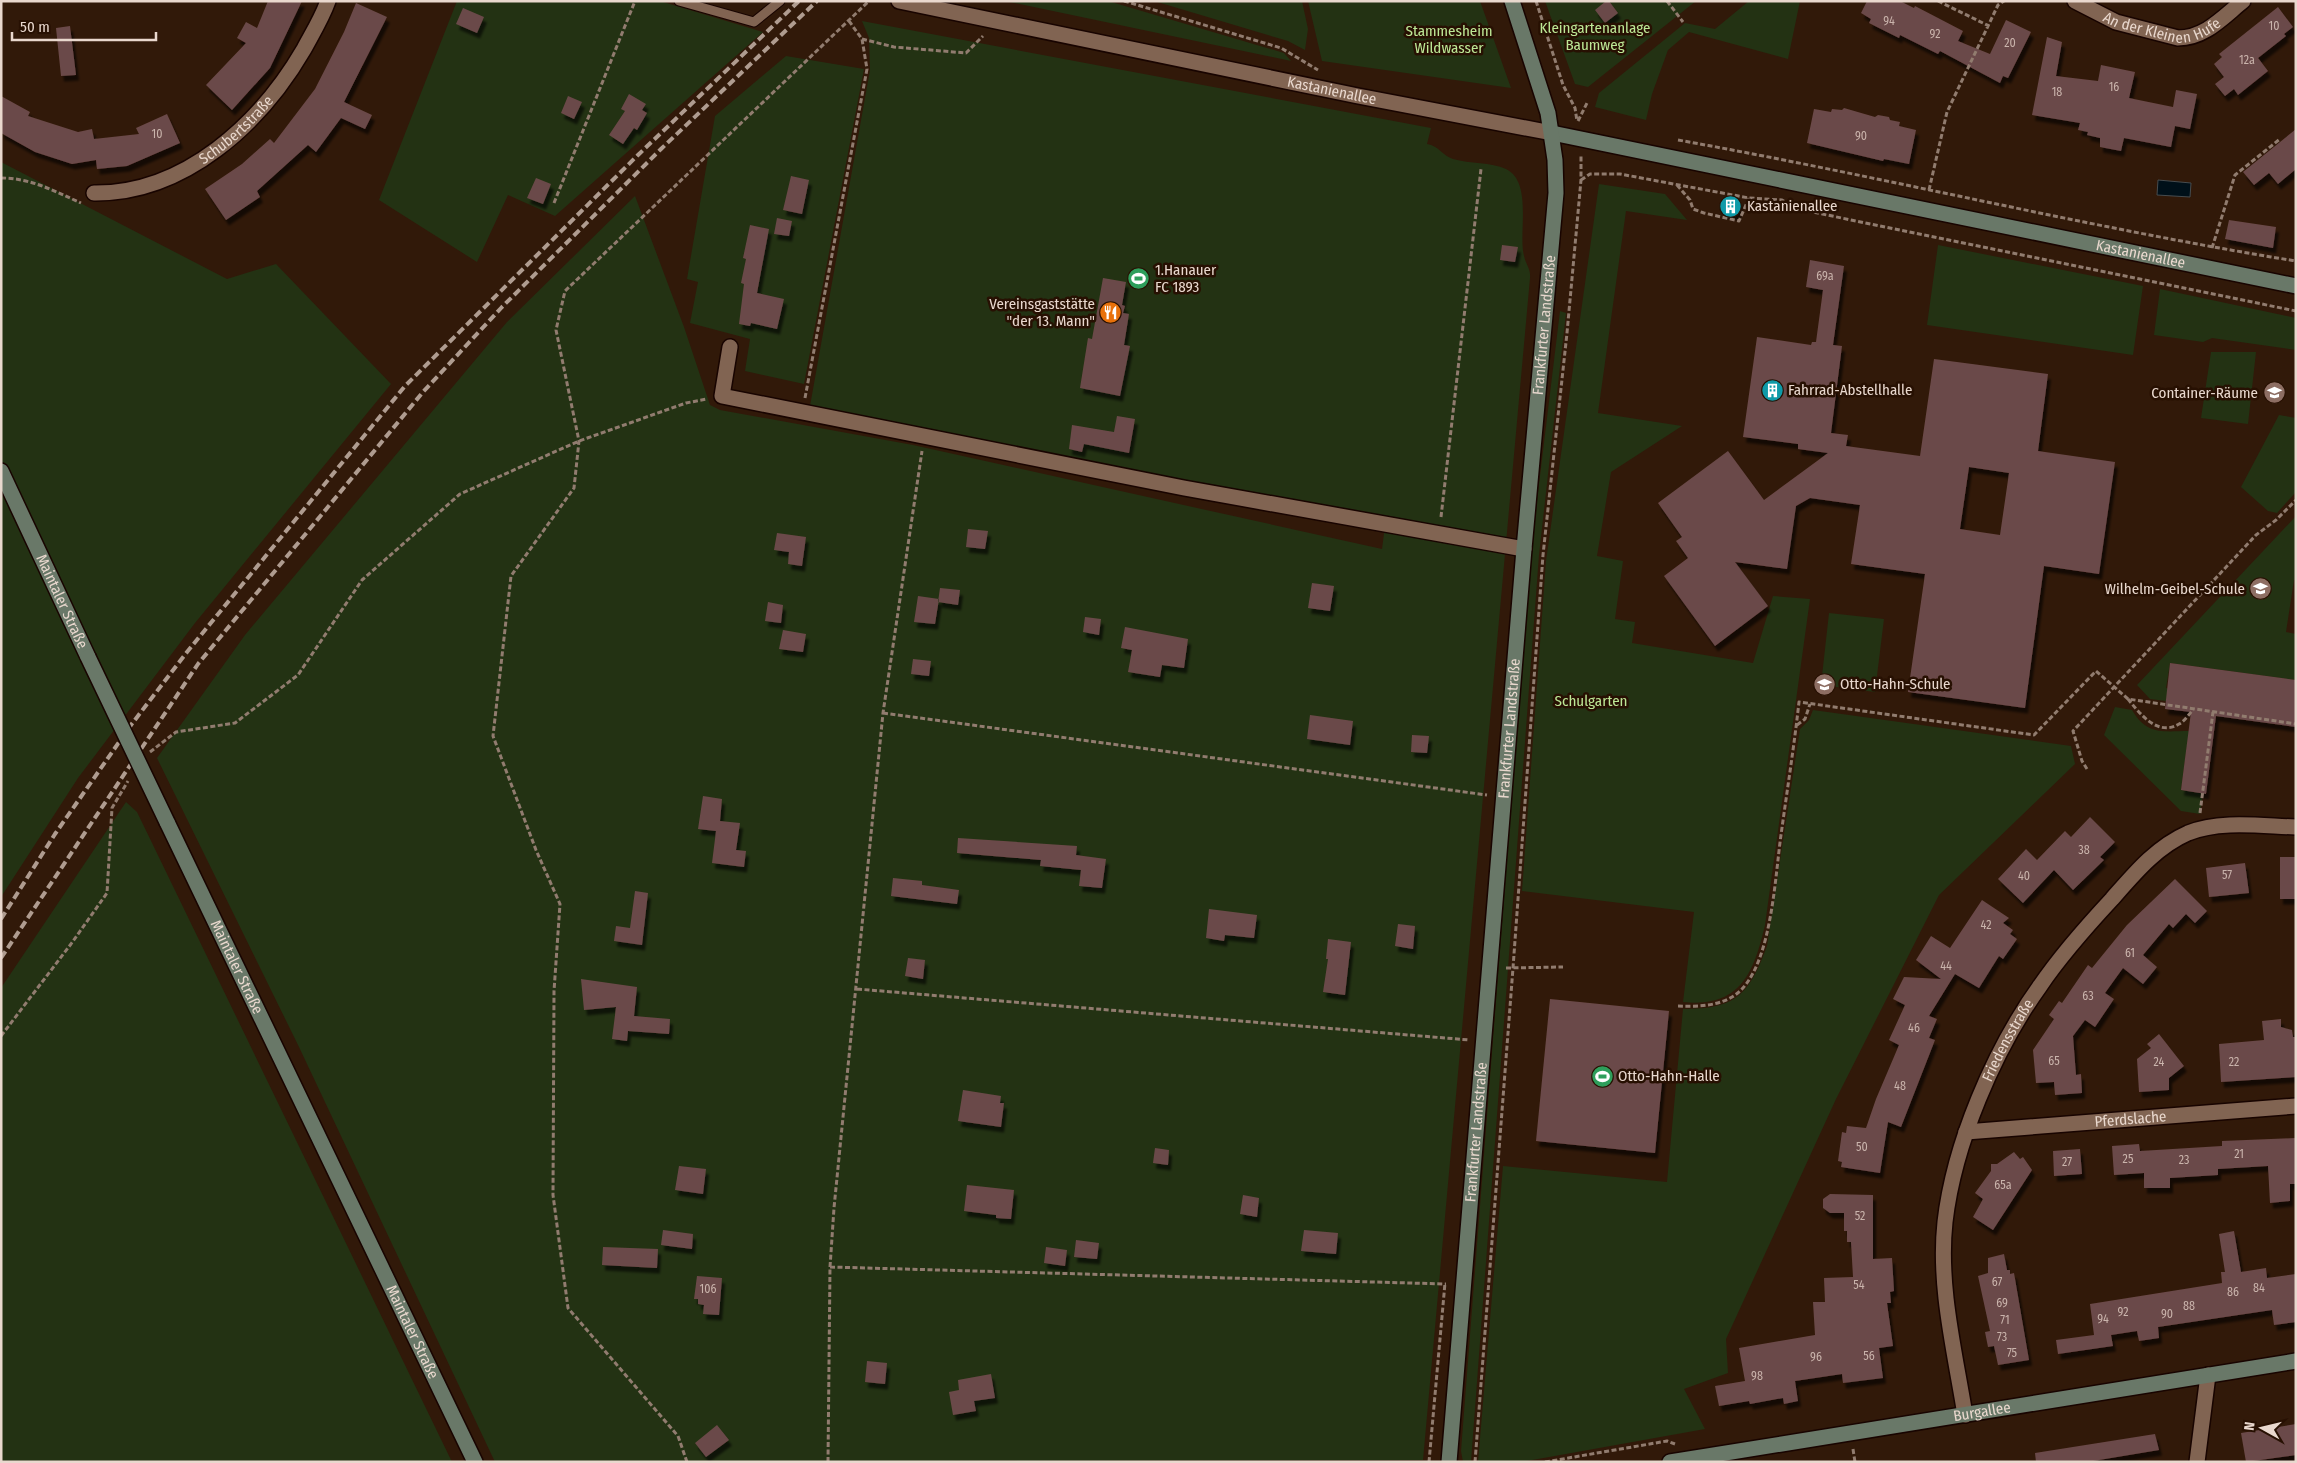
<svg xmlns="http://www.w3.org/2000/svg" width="2297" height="1463" font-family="'Fira Sans Condensed',sans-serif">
<defs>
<filter id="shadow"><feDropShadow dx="3" dy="5.5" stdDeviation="1" flood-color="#0009"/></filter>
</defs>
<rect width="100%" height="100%" fill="#311909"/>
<path fill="#233213" d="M457,1H660L763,32L555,216L508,195L477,262L379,200Z
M1005,1H1108L1284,53L1291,61Z
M1154,1H1302L1308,29L1305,50L1288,41Z
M1308,1H1480L1511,88L1322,61Z
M1545,1H1696L1588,87L1575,84Z
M1749,1H1800L1788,59L1689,32L1668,50L1652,94L1646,120L1595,107L1599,93L1685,23L1715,29Z
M862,21L1431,128L1427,144C1439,146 1443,156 1453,159C1470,164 1491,162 1506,169C1533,182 1518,234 1524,256C1526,265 1531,269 1530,278L1423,1460L495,1462L299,1047L157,758L245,635L507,322L635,196L684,327L710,405L720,410L913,445L1382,549L1385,526L810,406L870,70L869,38Z
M786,56L864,69L804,384L745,371L750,339L690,323L698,282L687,279L715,116Z
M1,162L227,279L276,264L391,384L195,623L78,778L1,897Z
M1599,184L1665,194L1687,220L1626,211L1598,413L1682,426L1611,472L1597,556L1623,561L1615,619L1635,622L1632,643L1753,663L1773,596L1810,599L1765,925C1754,972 1741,1008 1683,1002L1694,912L1522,891L1546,561Z
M1938,245L2143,286L2133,355L1927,325Z
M2160,289L2296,318V350L2212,338L2203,342L2154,335Z
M1560,311L1566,313L1539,555L1471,1462H1463L1461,1451L1531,550Z
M2211,352H2256L2248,424L2201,418Z
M2279,415L2296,418V492L2277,513L2268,511L2241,487Z
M2296,516V580H2294L2286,632L2296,634V680L2170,663L2166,688L2192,692L2190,704L2150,699L2137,685Z
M1829,613L1884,619L1875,692L1821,685Z
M2115,707L2132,710C2147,736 2164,731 2189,731L2181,790L2203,793L2200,814L2181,811L2104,735Z
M1813,710L2071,746L2075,764L1939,895L1836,1099L1726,1339L1728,1373L1684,1389L1705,1429L1521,1462H1478L1503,1166L1667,1182L1683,1009C1736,1009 1749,995 1767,946L1800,729L1809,720Z
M126,802L137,812L452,1462H1V988Z"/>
<path fill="#001019" stroke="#464c4f" d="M2158,180L2191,183L2190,197L2157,195Z"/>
<path fill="#6b4948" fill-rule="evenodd" filter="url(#shadow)" d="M268,1H302L270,68L232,110L206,85L246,43L237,38L246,22L257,28Z
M1606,1H1609L1618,13L1605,23L1595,10Z
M1867,1H1900L1914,8L1915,6L1963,31L1958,41L1990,54L2006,20L2031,32L2008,78L2003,76L2000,83L1940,51L1938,54L1900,35L1899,38L1869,23L1871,19L1861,13Z
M356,3L387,17L344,102L372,115L365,129L341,118L316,152L308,145L257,191L260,197L226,220L205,189L242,164L270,139L274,143L315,89L344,32Z
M2278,7L2293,27L2284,34L2286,36L2258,58L2268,71L2238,95L2234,89L2225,96L2215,84L2224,77L2214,64L2222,57L2219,54Z
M463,8L484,17L477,33L456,24Z
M70,26L76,75L61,76L56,28Z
M2047,37L2062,42L2056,76L2098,81L2101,65L2135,72L2129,98L2173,107L2176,90L2197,94L2190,129L2175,126L2171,147L2124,138L2121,151L2100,147V138L2087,135L2088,132L2078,130L2080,123L2032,115Z
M629,94L646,104L642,110L647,113L637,130L634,128L623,144L609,135L625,111L621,109Z
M1,96L30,112L28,116L78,132L92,129L94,139L139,134L136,128L167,114L180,143L127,166L97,169L96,160L72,164L35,152L1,133Z
M568,96L582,102L574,119L561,113Z
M1844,108L1875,117L1878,115L1889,117L1890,120L1900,122L1899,126L1916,130L1909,164L1884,159L1883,161L1807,143L1814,109L1831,112L1832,109L1842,110Z
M2296,129V169L2278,184L2269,173L2254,185L2243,172Z
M791,176L809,180L802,214L783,210Z
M536,178L551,184L543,204L527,198Z
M1724,198L1740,201L1737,215L1722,212Z
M777,218L792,221L789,236L774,234Z
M2229,220L2276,227L2273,248L2225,239Z
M750,225L769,229L757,293L784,299L777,329L751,323L750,326L739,324L744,284L741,283L746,259L743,258Z
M1502,245L1518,247L1515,262L1500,260Z
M1810,260L1844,266L1833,345L1842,346L1831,433L1848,435L1846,446L1920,456L1934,359L2048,374L2038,451L2115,462L2099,574L2044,566L2025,708L1908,692L1925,574L1851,564L1860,505L1810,498L1796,506L1787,569L1735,562L1768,606L1715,646L1664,576L1688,558L1676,541L1682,537L1658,503L1728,451L1764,500L1828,453L1798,449V444L1743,437L1757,337L1811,345L1812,342H1816L1823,290L1806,287ZM1969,467L2009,473L2000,535L1960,529Z
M1103,278L1126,282L1122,305L1125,306L1123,313L1129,314L1124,345L1130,346L1120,396L1080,388L1088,338L1092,339Z
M1117,416L1135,419L1129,453L1084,444L1082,452L1069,449L1072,425L1114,432Z
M968,529L988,531L985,549L966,547Z
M777,533L806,537L802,566L788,564L789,552L774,550Z
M1312,583L1334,586L1330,611L1308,608Z
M940,588L960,590L958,605L938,602Z
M918,596L939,599L935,624L914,622Z
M768,602L783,605L781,623L765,621Z
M1085,617L1101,619L1099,635L1083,632Z
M1125,627L1188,639L1184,668L1162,665L1160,677L1128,672L1132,650L1121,648Z
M783,630L806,634L803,652L779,649Z
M913,659L931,661L929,676L911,674Z
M2170,663L2296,680V727L2216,716L2206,794L2181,790L2191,712L2165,709Z
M1310,715L1353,721L1350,745L1307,739Z
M1412,735L1429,736L1427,753L1411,752Z
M703,796L722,799L720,821L740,823L736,850L746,851L744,867L712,863L716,831L698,829Z
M2090,817L2115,842L2100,857L2104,860L2073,890L2054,870L2023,903L1998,879L2026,849L2037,860L2065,831L2071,837Z
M958,838L1077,846L1076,855L1106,859L1102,888L1079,886L1081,870L1040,866L1041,860L957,853Z
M2280,857H2296V899H2280Z
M2245,863L2249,893L2209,897L2206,868Z
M893,878L922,881V885L959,890L957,904L891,896Z
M2175,879L2207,911L2195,923L2186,914L2173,928L2169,924L2143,955L2157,967L2143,984L2123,968L2105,993L2114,999L2095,1027L2085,1020L2073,1036L2076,1075L2081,1074L2082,1093L2055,1095L2054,1082L2036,1083L2033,1050L2054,1019L2049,1015L2059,1001L2062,1003L2088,965L2092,968L2127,925Z
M635,891L648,893L642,945L614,941L616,926L630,928Z
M1982,900L2009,918L2003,923L2013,930L2010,934L2017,939L2003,959L1999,956L1979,988L1955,974L1929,1016L1937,1019L1929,1038L1935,1040L1901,1127L1888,1122L1880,1173L1841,1167L1842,1162L1838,1161L1842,1132L1846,1133L1847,1126L1866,1128L1876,1099L1899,1045L1889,1040L1905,1005L1893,999L1904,977L1941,979L1916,960L1931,936L1950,948Z
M1209,909L1257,915L1254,938L1225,935L1224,941L1206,938Z
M1398,924L1415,926L1413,949L1395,946Z
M1328,939L1351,942L1345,995L1323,992L1328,959H1326Z
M908,958L925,960L923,979L905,976Z
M581,979L637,987L634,1016L670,1019L669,1034L628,1031L627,1041L612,1039L616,1007L584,1010Z
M1550,999L1669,1011L1655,1153L1536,1141Z
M2281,1019V1027L2292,1030L2293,1037H2296V1077L2221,1082L2219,1044L2264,1040L2262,1021Z
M2159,1034L2184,1066L2169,1078V1090L2139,1092L2137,1059L2151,1048L2147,1044Z
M963,1090L1001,1096L1000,1103H1004L1001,1127L958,1121Z
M2296,1138V1184H2290V1201L2270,1203L2268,1166L2218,1169V1175L2170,1178V1188H2144V1173L2114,1175L2112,1146L2139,1144L2140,1151L2222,1146V1141Z
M1155,1148L1169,1150L1168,1165L1153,1163Z
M2080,1149L2082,1174L2054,1176L2053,1151Z
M2014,1152L2020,1159L2023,1157L2032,1170L1993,1230L1973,1217L1983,1199L1975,1193L1991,1171V1164H1997Z
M679,1166L706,1169L703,1194L675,1190Z
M967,1185L1014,1190L1011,1219L996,1218V1215L964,1211Z
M1830,1194L1873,1195V1259L1892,1258L1894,1291L1890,1292L1891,1303H1887L1893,1346L1879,1348L1883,1378L1843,1383L1842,1374L1795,1381L1798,1401L1784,1404L1783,1398L1750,1404L1749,1401L1719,1406L1715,1386L1745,1381L1739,1348L1815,1335L1813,1302H1825L1824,1278L1853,1277L1851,1242H1847V1231H1844V1213H1830L1823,1208V1199Z
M1243,1195L1259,1198L1257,1217L1240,1214Z
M663,1230L693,1234L692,1249L661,1245Z
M1304,1230L1338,1233L1336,1254L1301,1251Z
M2234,1231L2241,1272L2266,1268L2267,1278L2296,1274V1322L2274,1325L2272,1310L2158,1327L2159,1338L2139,1341L2137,1331L2111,1335L2113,1346L2058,1354L2056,1340L2094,1335L2090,1304L2222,1283L2221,1272H2225L2219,1234Z
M1076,1240L1099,1243L1097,1259L1074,1257Z
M603,1247L658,1249L657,1268L602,1265Z
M1046,1247L1067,1250L1065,1266L1044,1263Z
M2004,1254L2007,1270H2010V1274L2014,1273L2029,1360L1998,1365L1994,1346L1988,1347L1985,1332L1990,1331L1978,1276L1988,1273V1258Z
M697,1276L722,1278L719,1315L703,1314L704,1305L698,1304V1299H694Z
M867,1361L887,1363L885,1384L865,1382Z
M991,1374L995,1398L974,1401L976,1411L953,1415L949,1392L959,1390L958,1380Z
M2296,1424V1455L2246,1462L2241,1433Z
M717,1425L729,1440L706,1457L695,1443Z
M2155,1434L2159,1450L2087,1462H2036L2035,1453Z"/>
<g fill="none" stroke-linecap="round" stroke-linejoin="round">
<defs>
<path id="lane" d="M679,1L754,22L780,1"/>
<g id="street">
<path id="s1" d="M899,1L1358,96L1552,133"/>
<path id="s2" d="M2075,1L2116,22L2178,38C2205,38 2223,17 2243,1"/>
<path id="s3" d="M94,193C185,194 261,123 304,49C312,34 322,18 328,1"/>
<path d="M730,347L722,396L1184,488L1524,549"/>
<path id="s4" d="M1966,1132L2296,1106"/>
<path id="s5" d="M1965,1415C1955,1352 1938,1286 1945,1222C1954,1144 1994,1050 2040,986C2061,955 2086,927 2112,899C2134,874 2156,847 2188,833C2220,820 2261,826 2296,827"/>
<path d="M2197,1462L2208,1375"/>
</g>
<g id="secondary">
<path id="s6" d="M1552,133L2296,286"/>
<path id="s7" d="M1,471L88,657"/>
<path id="s8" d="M167,822L475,1462"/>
<path id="s9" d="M1449,1462L1524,549L1556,193L1555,160L1548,113L1512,1"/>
<path id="s10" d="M1670,1462L2296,1361"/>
</g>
</defs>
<use href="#lane" stroke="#180400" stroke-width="11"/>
<use href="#street" stroke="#180400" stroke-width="18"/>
<use href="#secondary" stroke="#180400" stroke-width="18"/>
<path stroke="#917c6f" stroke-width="3" stroke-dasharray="5 2.5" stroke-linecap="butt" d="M1124,1L1281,48L1318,70
M1536,1L1563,85L1575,108L1577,121
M1667,1L1683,22
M1938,1L1989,26
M862,39L894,47L966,53L983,36
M1578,121L1587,103
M1678,140C1885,177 2089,228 2296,261
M1,178C31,178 54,191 81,203
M1581,180L1590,174H1620L1749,198L1782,200L1794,208L1851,220L2296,311
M1677,185L1690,200L1693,209L1704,213L1739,221L1749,198
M1929,190L1947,112L1998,5L2004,1
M554,203L635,1
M2212,248L2235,175L2280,139
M805,398L867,69L862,39L849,21
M1441,517L1481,169
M2128,699C2140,714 2158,737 2179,724C2185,721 2189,714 2193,710
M883,713L1487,795
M1797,725L1805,719L1810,704
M150,752L176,732L235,723L298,675L362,580L460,494L579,441L686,403L707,399
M2087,769L2082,761L2073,731L2256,535L2276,520L2296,500
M2200,813L2213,712
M1506,968L1563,967
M857,989L1469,1040
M1678,1006C1700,1007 1726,1006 1742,989C1772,957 1775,877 1781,835C1787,791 1794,747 1799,702L2034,735L2096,671L2128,699L2296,724
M1,1036L71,944L107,893L112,808L128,781
M830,1267L1446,1284
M1853,1449L1855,1462
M687,1462L678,1436L568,1308L553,1195L554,991L560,904L536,850L493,736L511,576L574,488L579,441L556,330L565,291L869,1
M828,1462L830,1267L834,1208L883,713L922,451
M1429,1462L1445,1283
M1475,1462L1513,968L1543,555L1567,333L1581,180V154
M1545,1462L1667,1441L1675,1444"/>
<use href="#lane" stroke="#816452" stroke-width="9"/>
<use href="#street" stroke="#816452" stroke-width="15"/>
<use href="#secondary" stroke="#697868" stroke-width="15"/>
<path stroke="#af9c90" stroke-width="4" stroke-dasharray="8 4" stroke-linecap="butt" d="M1,919L55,834L131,725L187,652L405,386L638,155L799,1
M1,958L198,664L423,392L502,307L661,149L817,1"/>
<defs>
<path id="secondary-bridge" d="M88,657L167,822"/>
</defs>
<use href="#secondary-bridge" stroke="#180400" stroke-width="18" stroke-linecap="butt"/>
<use href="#secondary-bridge" stroke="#697868" stroke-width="15"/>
</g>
<defs>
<symbol id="building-disc" viewBox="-11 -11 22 22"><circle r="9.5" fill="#0f9aa8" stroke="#271002"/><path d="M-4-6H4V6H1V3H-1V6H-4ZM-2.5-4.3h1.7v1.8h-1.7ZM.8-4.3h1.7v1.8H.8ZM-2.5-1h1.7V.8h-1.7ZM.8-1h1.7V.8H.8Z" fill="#fff"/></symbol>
<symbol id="stadium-disc" viewBox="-11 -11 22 22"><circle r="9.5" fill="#2e9e5b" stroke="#271002"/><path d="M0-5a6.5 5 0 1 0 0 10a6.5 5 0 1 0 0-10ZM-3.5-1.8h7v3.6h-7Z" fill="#fff"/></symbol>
<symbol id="restaurant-disc" viewBox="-11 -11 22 22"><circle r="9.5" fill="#e8710a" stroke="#271002"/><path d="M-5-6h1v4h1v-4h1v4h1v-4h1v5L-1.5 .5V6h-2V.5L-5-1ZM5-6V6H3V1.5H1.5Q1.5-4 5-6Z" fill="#fff"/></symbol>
<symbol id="school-disc" viewBox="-11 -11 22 22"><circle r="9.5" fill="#8d6e63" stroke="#271002"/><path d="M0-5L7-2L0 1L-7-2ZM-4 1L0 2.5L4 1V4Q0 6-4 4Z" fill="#fff"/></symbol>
</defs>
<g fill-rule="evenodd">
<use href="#building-disc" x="1718" y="194" width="25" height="25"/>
<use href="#stadium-disc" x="1126" y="266" width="25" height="25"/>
<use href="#restaurant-disc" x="1098" y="300" width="25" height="25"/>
<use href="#building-disc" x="1760" y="378" width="25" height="25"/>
<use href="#school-disc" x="2262" y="380" width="25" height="25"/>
<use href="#school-disc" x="2248" y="576" width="25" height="25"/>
<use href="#school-disc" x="1812" y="672" width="25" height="25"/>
<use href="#stadium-disc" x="1590" y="1064" width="25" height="25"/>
</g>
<g text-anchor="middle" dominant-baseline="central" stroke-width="5" stroke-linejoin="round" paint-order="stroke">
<g font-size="12" fill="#cab4ac">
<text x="1889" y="21">94</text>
<text x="2274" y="26">10</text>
<text x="1935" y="34">92</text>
<text x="2010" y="43">20</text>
<text x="2247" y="60">12a</text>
<text x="2114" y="87">16</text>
<text x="2057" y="92">18</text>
<text x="157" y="134">10</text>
<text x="1861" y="136">90</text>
<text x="1825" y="276">69a</text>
<text x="2084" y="850">38</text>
<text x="2227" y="875">57</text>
<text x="2024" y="876">40</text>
<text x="1986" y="925">42</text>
<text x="2130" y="953">61</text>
<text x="1946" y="966">44</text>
<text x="2088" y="996">63</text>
<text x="1914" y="1028">46</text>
<text x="2054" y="1061">65</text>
<text x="2159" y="1062">24</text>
<text x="2234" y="1062">22</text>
<text x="1900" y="1086">48</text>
<text x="1862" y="1147">50</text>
<text x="2239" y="1154">21</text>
<text x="2128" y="1159">25</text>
<text x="2184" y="1160">23</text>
<text x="2067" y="1162">27</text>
<text x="2003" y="1185">65a</text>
<text x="1860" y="1216">52</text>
<text x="1997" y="1282">67</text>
<text x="1859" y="1285">54</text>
<text x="2259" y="1288">84</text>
<text x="708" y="1289">106</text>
<text x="2233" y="1292">86</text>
<text x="2002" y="1303">69</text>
<text x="2189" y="1306">88</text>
<text x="2123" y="1312">92</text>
<text x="2167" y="1314">90</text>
<text x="2103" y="1319">94</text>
<text x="2005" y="1320">71</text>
<text x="2002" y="1337">73</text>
<text x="2012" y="1353">75</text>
<text x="1869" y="1356">56</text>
<text x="1816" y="1357">96</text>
<text x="1757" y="1376">98</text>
</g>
<g font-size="15" fill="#e9d8ce" stroke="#271002">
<text stroke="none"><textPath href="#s2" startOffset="94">An der Kleinen Hufe</textPath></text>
<text stroke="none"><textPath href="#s1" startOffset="442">Kastanienallee</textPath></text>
<text stroke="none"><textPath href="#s3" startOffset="160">Schubertstraße</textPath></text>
<text stroke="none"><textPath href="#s6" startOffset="601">Kastanienallee</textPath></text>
<text stroke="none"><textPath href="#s9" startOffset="1141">Frankfurter Landstraße</textPath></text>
<text stroke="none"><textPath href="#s7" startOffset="144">Maintaler Straße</textPath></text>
<text stroke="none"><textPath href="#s9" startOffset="736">Frankfurter Landstraße</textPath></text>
<text stroke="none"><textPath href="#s8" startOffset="161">Maintaler Straße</textPath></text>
<text stroke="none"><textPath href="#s5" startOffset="388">Friedensstraße</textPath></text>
<text stroke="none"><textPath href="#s4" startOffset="165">Pferdslache</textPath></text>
<text stroke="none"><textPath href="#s9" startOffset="331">Frankfurter Landstraße</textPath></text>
<text stroke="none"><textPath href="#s8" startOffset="566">Maintaler Straße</textPath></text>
<text stroke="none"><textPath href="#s10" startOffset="316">Burgallee</textPath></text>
</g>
<g font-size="15" fill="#bde896" stroke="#271002">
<text x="1595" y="28">Kleingartenanlage<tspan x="1595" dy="17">Baumweg</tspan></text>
<text x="1449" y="31">Stammesheim<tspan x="1449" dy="17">Wildwasser</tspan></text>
<text x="1591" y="701">Schulgarten</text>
</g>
<g font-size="15" fill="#e9d8ce" stroke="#271002" text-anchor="start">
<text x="1747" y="206">Kastanienallee</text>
<text x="1155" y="270">1.Hanauer<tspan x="1155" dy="17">FC 1893</tspan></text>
<text x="1095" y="304" text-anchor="end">Vereinsgaststätte<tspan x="1095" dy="17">"der 13. Mann"</tspan></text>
<text x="1788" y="390">Fahrrad-Abstellhalle</text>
<text x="2258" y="393" text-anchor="end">Container-Räume</text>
<text x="2245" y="589" text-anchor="end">Wilhelm-Geibel-Schule</text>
<text x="1840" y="684">Otto-Hahn-Schule</text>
<text x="1618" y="1076">Otto-Hahn-Halle</text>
</g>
</g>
<rect width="2297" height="1463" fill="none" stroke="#e9d8ce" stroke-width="5"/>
<g transform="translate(2262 1428) rotate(278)" stroke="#271002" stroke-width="4" paint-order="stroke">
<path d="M0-4L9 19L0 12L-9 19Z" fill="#e9d8ce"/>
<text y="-8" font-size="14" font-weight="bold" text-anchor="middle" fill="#e9d8ce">N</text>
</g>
<path d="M12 32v8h144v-8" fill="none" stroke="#e9d8ce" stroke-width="2.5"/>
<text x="20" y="32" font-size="15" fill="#e9d8ce" stroke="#271002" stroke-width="4" paint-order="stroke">50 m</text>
</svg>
